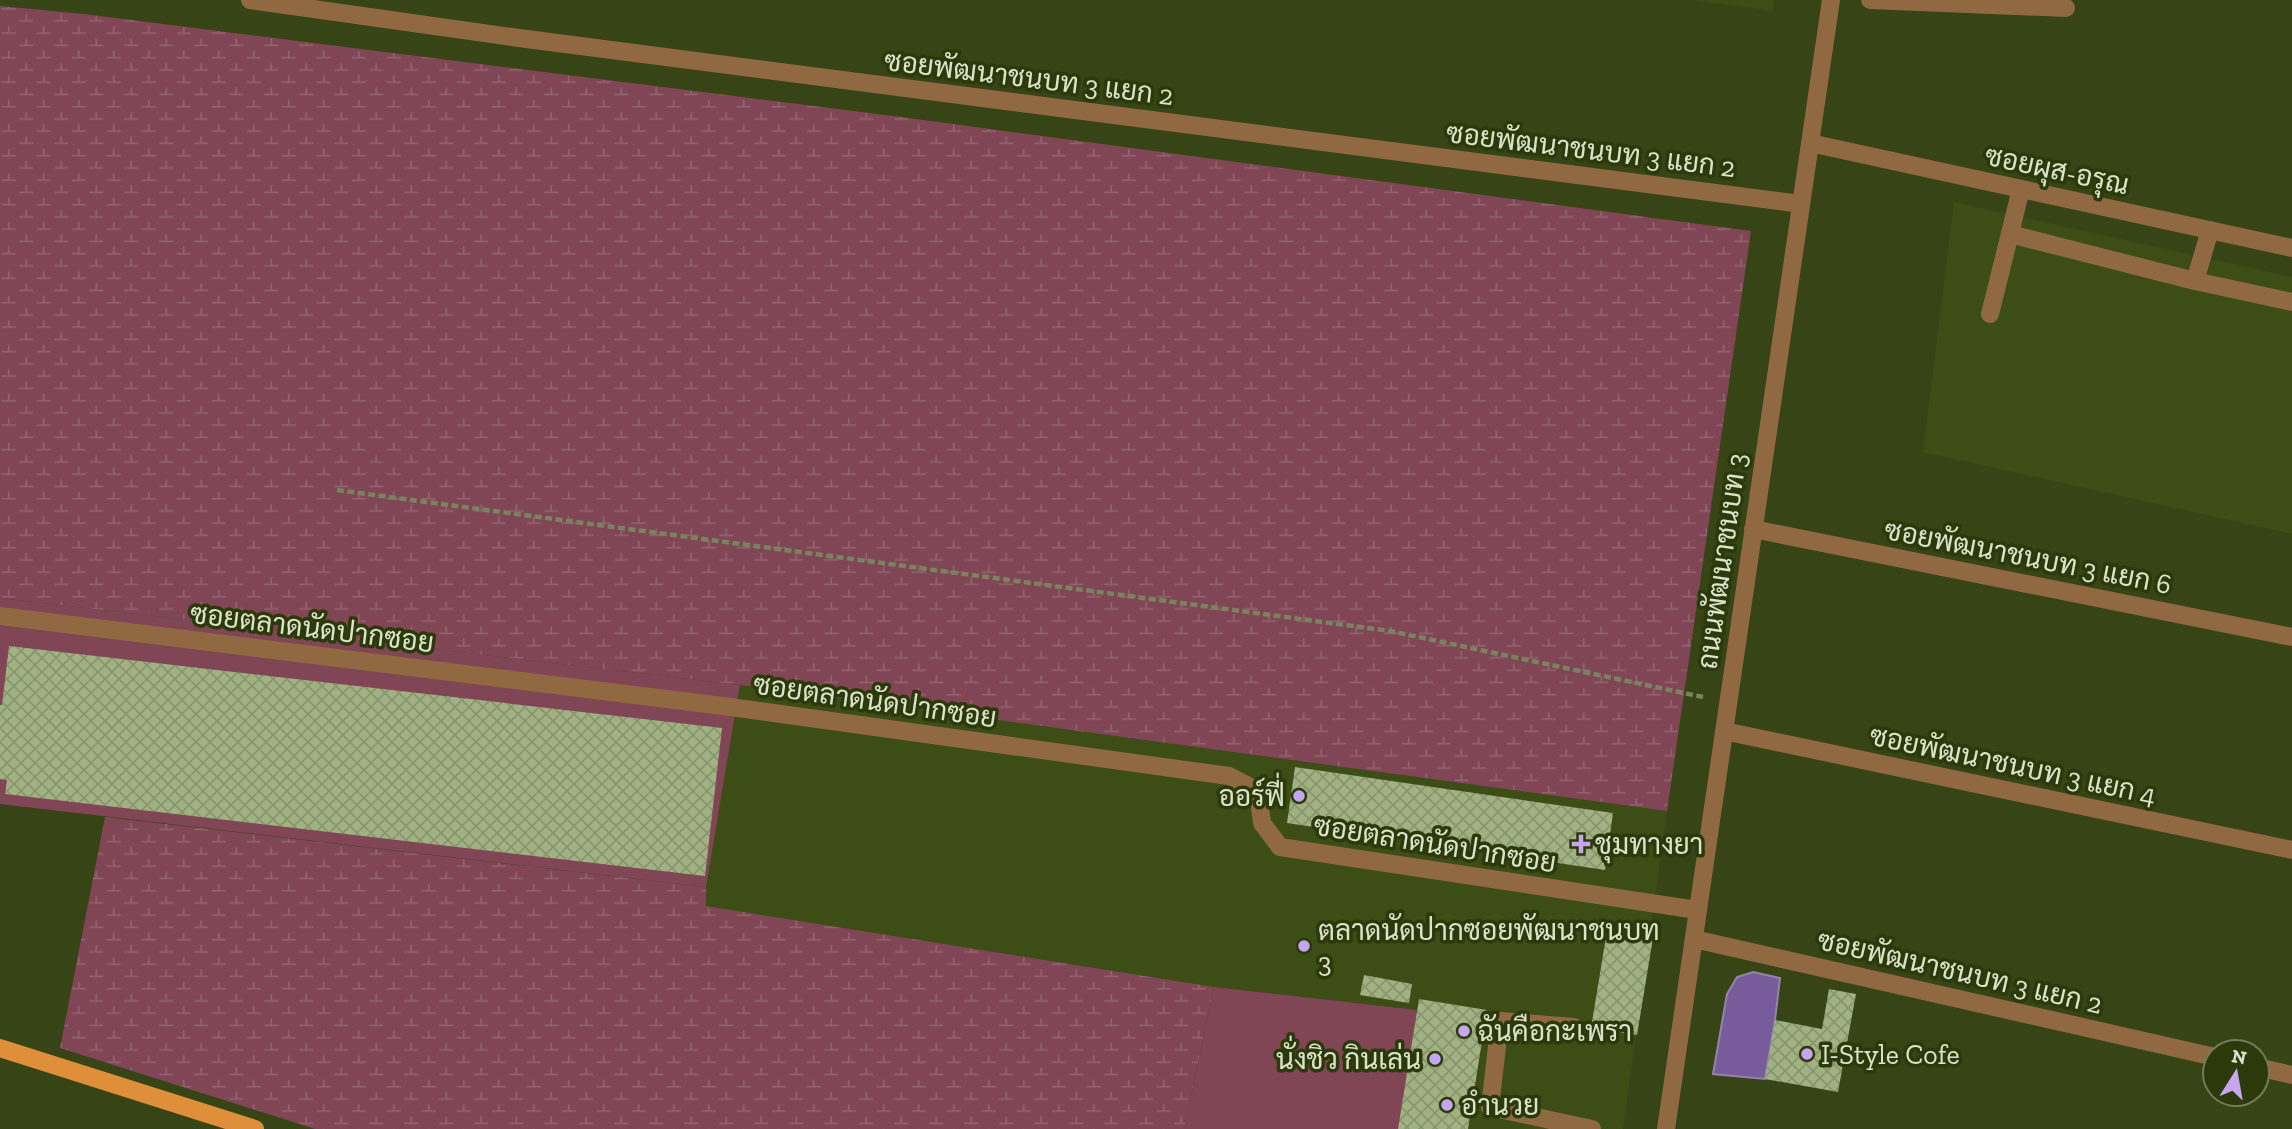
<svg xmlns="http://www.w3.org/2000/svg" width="2292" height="1129" font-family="'Zilla Slab',Sarabun,serif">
<defs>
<pattern id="wetland-marsh" width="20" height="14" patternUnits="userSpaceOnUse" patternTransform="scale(1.75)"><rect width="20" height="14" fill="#804655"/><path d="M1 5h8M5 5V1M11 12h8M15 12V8" fill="none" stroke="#91616c"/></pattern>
<pattern id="building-cross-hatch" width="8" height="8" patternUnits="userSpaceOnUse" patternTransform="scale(1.75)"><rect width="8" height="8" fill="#a0b281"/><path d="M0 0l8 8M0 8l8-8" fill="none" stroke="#889670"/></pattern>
</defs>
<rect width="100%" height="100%" fill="#364416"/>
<path fill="#3c4d16" d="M1692,0H1774L1773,11Z
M1954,202L2292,277V534L1923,452Z
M740,685L1667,811L1623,1129H1403L1417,1010L1214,987L705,906L706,887Z"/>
<path fill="#804655" d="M0,598L740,685L706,887L0,804Z
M1214,987L1417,1010L1403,1129H1184Z"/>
<path fill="url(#wetland-marsh)" d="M0,6L84,14L901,117L1751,231L1667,811L740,685L0,598Z
M105,817L706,887V906L1214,987L1184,1129H315L60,1048Z"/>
<path fill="#785b9b" stroke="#9584a9" stroke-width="2" d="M1753,972L1780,978L1775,1020L1765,1079L1713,1074L1727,994L1737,977Z"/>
<path fill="url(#building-cross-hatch)" d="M9,646L722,728L705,876L5,794L7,780L0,779V705H2Z
M1295,767L1613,813L1605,870L1287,823Z
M1607,931L1653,938L1637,1035L1591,1028Z
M1364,975L1412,984L1409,1003L1360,995Z
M1829,989L1856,994L1838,1092L1765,1079L1775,1020L1822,1029Z
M1419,999L1487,1010L1468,1129H1398Z"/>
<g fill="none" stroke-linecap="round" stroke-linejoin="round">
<path stroke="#78845e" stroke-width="4.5" stroke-dasharray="7 3.5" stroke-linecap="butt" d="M337,490L1390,631L1703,697"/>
<path stroke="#906943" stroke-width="18" d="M250,0L519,38L1801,204
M1870,0L2066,8
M1810,143L2292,248
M2010,234L2195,281L2292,302
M2195,281L2210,230
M1990,314L2021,189
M1753,529L2292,637
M0,616L723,706L1229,776L1258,791L1262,823L1280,847L1697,910
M1724,731L2292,850
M1694,939L2215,1057
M1574,1027L1500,1021L1490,1107L1592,1129
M2257,1067L2292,1075
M1666,1129L1831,0"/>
<path stroke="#df8f39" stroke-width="18" d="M0,1048L255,1129"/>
</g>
<g fill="#c6a6f0" stroke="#2c390a" stroke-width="2.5">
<circle cx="1299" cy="796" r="7"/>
<path d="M1577.5 833.5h7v7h7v7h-7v7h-7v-7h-7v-7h7z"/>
<circle cx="1304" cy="946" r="7"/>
<circle cx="1464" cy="1031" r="7"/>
<circle cx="1807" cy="1054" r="7"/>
<circle cx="1435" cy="1059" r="7"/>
<circle cx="1447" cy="1105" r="7"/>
</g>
<g text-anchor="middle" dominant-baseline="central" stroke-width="7" stroke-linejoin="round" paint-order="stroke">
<g font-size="28" fill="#dae3ca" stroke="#2c390a">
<text transform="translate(1029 78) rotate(7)">ซอยพัฒนาชนบท 3 แยก 2</text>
<text transform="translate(1591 150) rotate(7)">ซอยพัฒนาชนบท 3 แยก 2</text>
<text transform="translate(2057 170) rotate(12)">ซอยผุส-อรุณ</text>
<text transform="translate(2028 557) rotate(11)">ซอยพัฒนาชนบท 3 แยก 6</text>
<text transform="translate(1722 561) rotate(-82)">ถนนพัฒนาชนบท 3</text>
<text transform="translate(312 628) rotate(7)">ซอยตลาดนัดปากซอย</text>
<text transform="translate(875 701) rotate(8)">ซอยตลาดนัดปากซอย</text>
<text transform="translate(2013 765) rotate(12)">ซอยพัฒนาชนบท 3 แยก 4</text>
<text transform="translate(1435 844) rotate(9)">ซอยตลาดนัดปากซอย</text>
<text transform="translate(1960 972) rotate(13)">ซอยพัฒนาชนบท 3 แยก 2</text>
</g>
<g font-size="28" fill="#dae3ca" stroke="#2c390a" text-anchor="start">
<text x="1285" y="796" text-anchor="end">ออร์ฟี่</text>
<text x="1595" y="844">ชุมทางยา</text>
<text x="1318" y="930">ตลาดนัดปากซอยพัฒนาชนบท<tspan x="1318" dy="32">3</tspan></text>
<text x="1478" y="1031">ฉันคือกะเพรา</text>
<text x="1821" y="1054">I-Style Cofe</text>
<text x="1421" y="1059" text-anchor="end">นั่งชิว กินเล่น</text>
<text x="1461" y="1105">อำนวย</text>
</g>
</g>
<g transform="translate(2236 1073) rotate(11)"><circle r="33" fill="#2c390a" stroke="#727d57" stroke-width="2"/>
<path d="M0-5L12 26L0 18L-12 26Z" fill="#c6a6f0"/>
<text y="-10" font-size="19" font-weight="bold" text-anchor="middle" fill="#dae3ca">N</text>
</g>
</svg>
